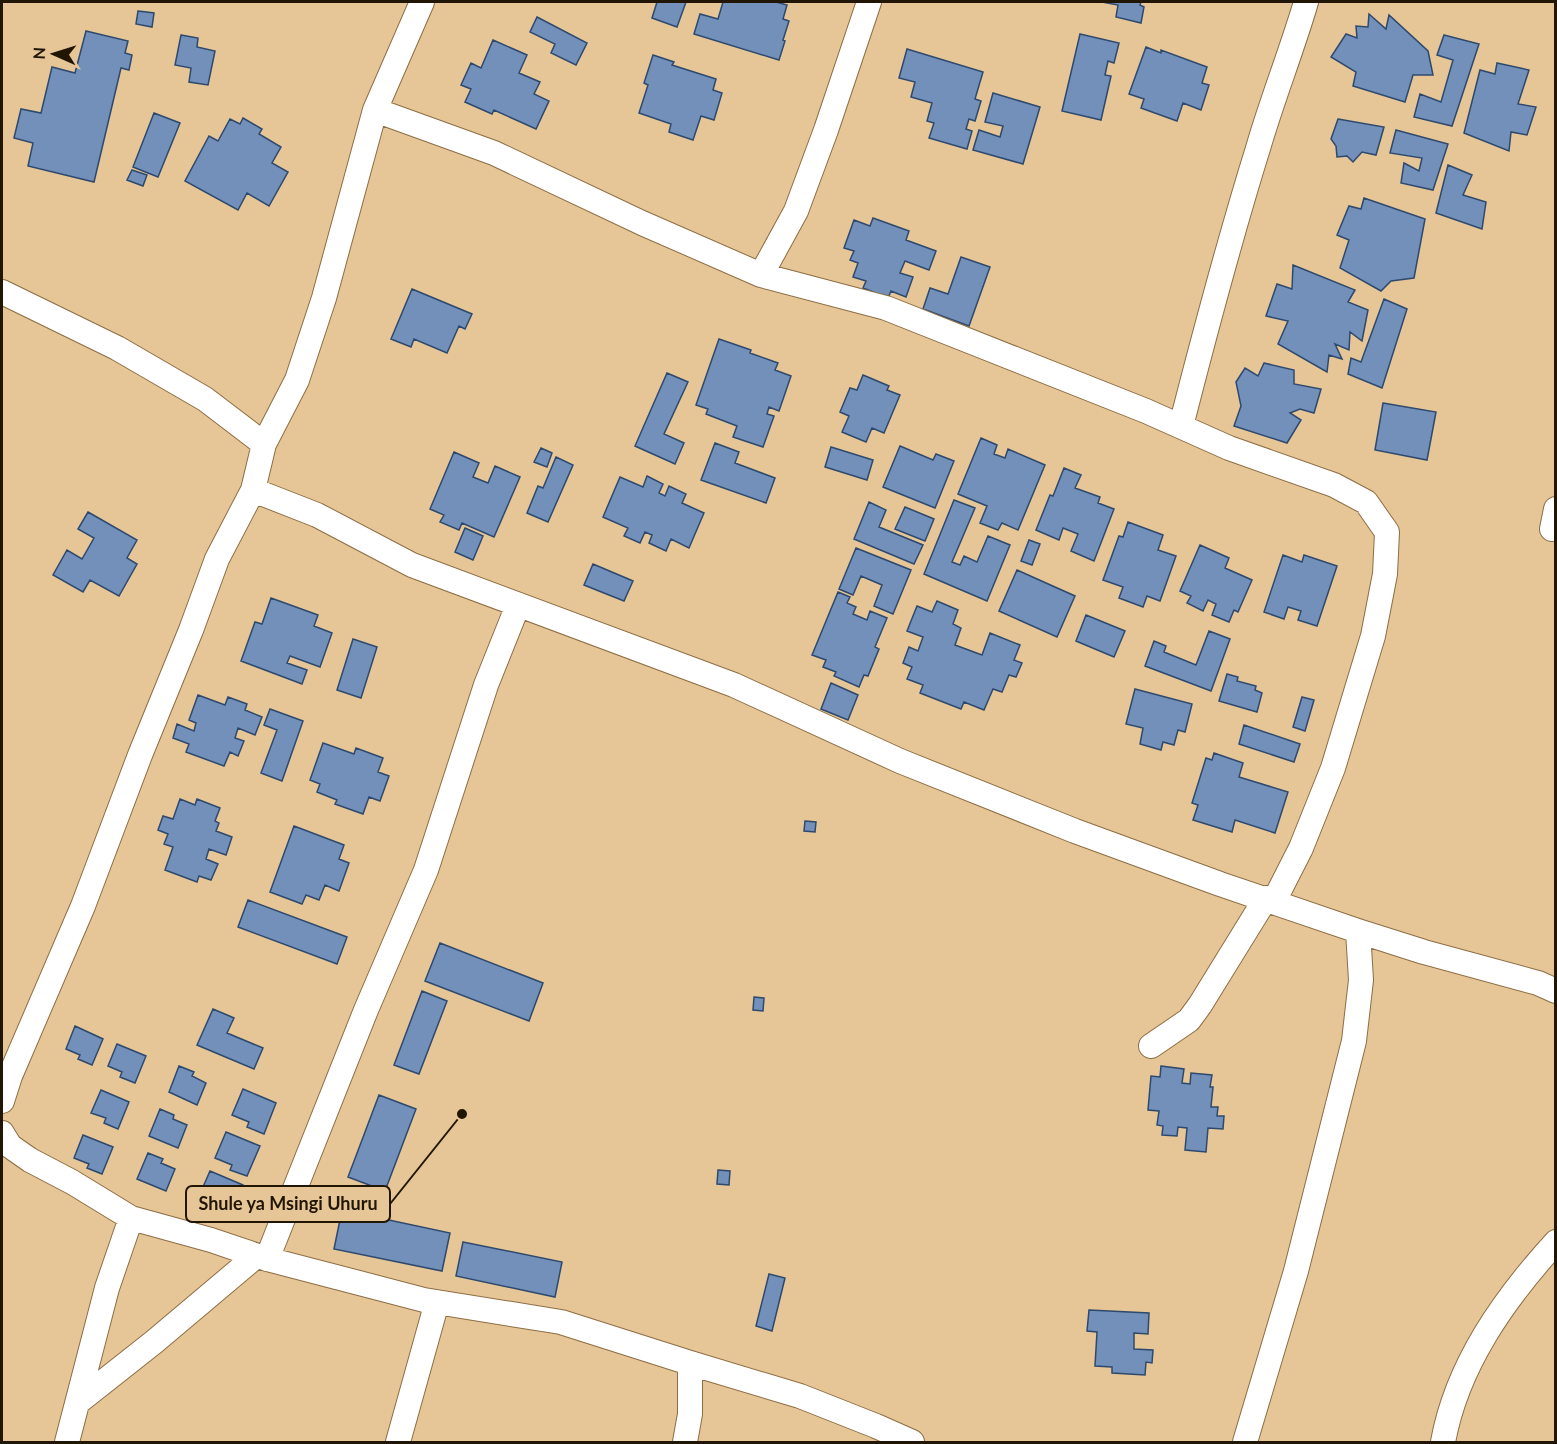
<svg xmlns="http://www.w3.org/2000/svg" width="1557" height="1444" font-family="Lato,sans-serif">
<rect width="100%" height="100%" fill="#e6c597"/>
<path fill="#7290b9" stroke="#2e496e" stroke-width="1.5" d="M657,2H686L677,27L652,18Z
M723,2H776L787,5L783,19L789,21L783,40L785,41L779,60L694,34L700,14L718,19Z
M1102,2H1141L1140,5L1144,7L1141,23L1116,17L1118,5Z
M138,11L154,13L152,27L136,24Z
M1369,14L1386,29L1389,15L1428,51L1433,75H1413L1405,102L1353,86L1356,72L1331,57L1346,34L1357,38L1356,26L1368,27Z
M537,17L587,43L576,65L551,53L555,44L530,32Z
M86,31L128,41L125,53L132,55L129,70L121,68L94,182L28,166L33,143L14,138L21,109L41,113L52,67L75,73Z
M1080,34L1119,43L1114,63L1108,61L1105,75L1111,76L1101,120L1062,111Z
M181,35L198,38L197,47L215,51L208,85L189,82L191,68L175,65Z
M1444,35L1479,44L1452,126L1414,117L1420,94L1441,102L1453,60L1437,55Z
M493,40L527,55L519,73L540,82L534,94L549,101L536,129L494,110L492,114L465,102L471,89L461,85L471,63L481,68Z
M1146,47L1161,53V50L1207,67L1202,83L1209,85L1201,110L1183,103L1177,121L1141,108L1144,99L1129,94Z
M907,49L983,72L975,99L981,101L975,121L969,119L966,129L972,131L967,149L929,138L934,123L927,121L932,103L911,97L915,82L899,78Z
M653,55L674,62L672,65L716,79L713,90L722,93L714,120L701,116L693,140L669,132L671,124L639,113L648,85L644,83Z
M1497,63L1529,70L1518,104L1536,107L1527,135L1511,132L1509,151L1464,133L1480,70L1495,74Z
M993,93L1040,107L1023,164L973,150L979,130L1000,137L1003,126L985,122Z
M154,113L180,123L158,177L133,167Z
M243,118L262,129L259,134L281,147L272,163L288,172L269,206L247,193L238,210L185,181L209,136L218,141L230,119L240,124Z
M1338,119L1384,127L1376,155L1362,152L1353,162L1347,156L1337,157L1336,146L1331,139Z
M1396,130L1448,144L1433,190L1401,183L1404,163L1419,171L1422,158L1390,153Z
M1448,165L1472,175L1463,195L1486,202L1482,229L1436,213Z
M132,170L147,175L143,186L127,180Z
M1364,198L1425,219L1414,278L1391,281L1381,291L1340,268L1349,240L1337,235L1349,206L1361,209Z
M873,218L909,231L906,240L936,251L929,270L905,261L900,273L913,277L906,297L891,291L888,298L863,288L866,281L853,277L858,263L850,260L854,251L844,248L854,220L870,226Z
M961,257L990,267L969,326L923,309L930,288L948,294Z
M1293,265L1355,290L1348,302L1368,310L1362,341L1350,332L1349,350L1335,344L1342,359L1329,355L1327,372L1278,344L1288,321L1266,316L1277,284L1292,289Z
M412,289L472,314L465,329L459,326L447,353L414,339L411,347L391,339Z
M1384,299L1407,309L1382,388L1348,374L1351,358L1361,362Z
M719,339L751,350L750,353L778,363L775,370L791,376L779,411L769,407L767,414L774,416L763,447L733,437L737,426L706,414L708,409L696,405Z
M1264,363L1294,370V384L1321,389L1314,413L1300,409L1290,413L1301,420L1287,443L1234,426L1241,406L1236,382L1245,368L1258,376Z
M667,373L688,382L664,434L684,443L675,464L635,446Z
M863,375L889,386L887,390L900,395L884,433L872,428L866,442L842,432L849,416L840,412L850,388L857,390Z
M1383,403L1436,412L1427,460L1375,450Z
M981,438L997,445L994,454L1005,458L1008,449L1045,465L1018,530L1002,523L998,530L980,523L987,506L958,494Z
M715,443L739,452L735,463L775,478L766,503L701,480Z
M900,446L933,460L936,454L954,461L935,508L883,487Z
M831,447L873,460L867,480L825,467Z
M541,448L552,453L547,467L534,462Z
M454,452L479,463L473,477L488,483L495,466L520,477L494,537L462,523L459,530L440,522L444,515L430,509Z
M556,457L573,465L548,522L527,513L538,486L543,488Z
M1064,468L1081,475L1075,488L1100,497L1098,503L1114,509L1094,561L1071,551L1078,534L1063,528L1059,540L1036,530L1050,495L1053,496Z
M647,476L663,484L659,493L665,496L669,486L686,494L682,503L704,513L689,548L671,539L666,551L649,543L652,535L645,532L640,543L624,536L628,528L603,517L620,477L643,487Z
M954,500L975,508L952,562L960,565L964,556L977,562L988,536L1010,545L987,601L924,574Z
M869,502L886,510L879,527L923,545L914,564L854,539Z
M905,507L934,519L925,541L895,529Z
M88,512L137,540L127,558L137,564L119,596L90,580L83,592L53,575L67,550L82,559L94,538L78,529Z
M1128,522L1163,535L1158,550L1176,556L1160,601L1147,596L1143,607L1119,598L1123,587L1103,580L1119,536L1123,537Z
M465,528L483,536L473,560L455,552Z
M1029,540L1040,544L1032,565L1021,561Z
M1200,545L1229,558L1225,568L1252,580L1238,612L1234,610L1229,622L1212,615L1216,604L1208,600L1203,611L1187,603L1191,596L1180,591Z
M856,548L911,570L893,614L874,606L882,585L861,576L853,595L839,589Z
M1283,555L1302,562L1304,555L1337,566L1317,626L1298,620L1301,611L1288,607L1284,619L1264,612Z
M593,564L633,581L624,601L584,585Z
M1017,570L1075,596L1057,637L999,611Z
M838,592L850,597L847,603L856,607L853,614L867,620L870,611L887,618L875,647L879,649L868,676L864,675L859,687L834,676L836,672L823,667L826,660L812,655Z
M271,598L318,615L314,626L332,633L320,667L290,656L287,663L307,670L302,684L241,661L255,622L262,624Z
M937,601L958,610L953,624L961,628L955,645L982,655L990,633L1020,645L1014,660L1022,663L1016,677L1009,675L1002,692L993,689L984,710L964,702L961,709L920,693L923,685L907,679L912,667L903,663L909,647L918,651L923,637L907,631L917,606L932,612Z
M1086,615L1125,631L1114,657L1076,641Z
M1209,631L1230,639L1211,691L1145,666L1154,641L1166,646L1164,652L1196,665Z
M353,639L377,647L361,698L337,690Z
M1227,674L1238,677L1237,681L1256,686L1255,690L1262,693L1257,712L1219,701Z
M831,683L858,695L848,720L821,709Z
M1135,689L1192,704L1185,732L1178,730L1174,745L1163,742L1161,750L1140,744L1143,728L1126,724Z
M198,695L225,705L228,697L247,704L245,710L262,717L255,735L238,728L235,738L244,741L238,756L230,752L224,766L186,752L189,744L173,738L177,724L194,731L196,723L189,720Z
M1302,697L1314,700L1305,731L1293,727Z
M270,709L303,721L282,781L261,773L277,730L264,725Z
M1244,725L1300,744L1294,762L1239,744Z
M323,743L354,754L356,748L383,758L378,772L389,776L380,801L369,797L363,814L335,804L337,800L317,792L320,784L310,780Z
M1214,753L1243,763L1239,777L1288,792L1275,833L1235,820L1232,832L1193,820L1198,805L1192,803L1206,758L1212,760Z
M180,799L195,805L197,799L220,808L215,821L219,823L216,831L232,837L226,855L209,849L206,859L218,864L211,880L199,876L197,882L165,870L173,847L164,844L168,834L158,830L163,816L173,819Z
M805,821L816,822L815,832L804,831Z
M294,826L344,845L339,859L349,863L339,891L325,885L319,900L306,895L302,904L270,892Z
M248,900L347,937L337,964L238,927Z
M440,943L543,983L529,1021L425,981Z
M422,991L447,1001L419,1074L394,1065Z
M754,997L764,998L763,1011L753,1010Z
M213,1009L234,1018L227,1033L263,1048L254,1069L197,1045Z
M75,1026L103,1039L92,1065L78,1059L80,1055L66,1049Z
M117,1044L146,1056L135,1083L120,1077L122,1072L108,1066Z
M179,1066L194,1072L192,1076L206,1083L197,1105L169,1092Z
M1161,1066L1184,1069L1182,1083L1190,1084L1191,1073L1212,1075L1210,1087H1213L1211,1107H1218L1217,1116H1224L1223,1129L1208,1128L1206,1152L1185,1150L1187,1128L1178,1127L1177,1136L1162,1135L1163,1126L1157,1125L1159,1111L1148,1110L1151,1076L1160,1077Z
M243,1089L276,1103L264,1134L247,1127L249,1122L232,1115Z
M101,1090L129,1102L118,1129L104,1123L106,1118L91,1113Z
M379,1095L416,1109L385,1191L348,1177Z
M160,1109L174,1115L173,1119L187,1125L178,1148L149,1136Z
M226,1132L260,1146L247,1176L230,1170L232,1165L215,1158Z
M83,1135L113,1147L102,1174L87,1168L89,1164L74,1158Z
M148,1153L163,1159L161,1163L175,1169L166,1191L137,1179Z
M718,1170L730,1171L729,1185L717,1184Z
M210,1171L243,1185L230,1215L213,1208L215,1203L199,1196Z
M342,1210L450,1233L442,1271L334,1249Z
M463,1242L562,1262L555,1297L456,1276Z
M769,1274L785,1278L772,1331L756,1326Z
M1089,1310L1149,1313L1148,1334L1134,1333V1349L1153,1350L1152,1363L1146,1362L1145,1375L1112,1373V1367L1095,1366L1097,1332L1087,1331Z"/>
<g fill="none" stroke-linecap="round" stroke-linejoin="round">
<defs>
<path id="street" d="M375,110L494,153L642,223L761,275L886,308L1146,411L1229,448L1334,485L1366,502L1387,532L1385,574L1373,636L1333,768L1301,848L1274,901
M761,275L796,211L826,130L869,2
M2,292L117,348L205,399L264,444
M1181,426C1205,332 1230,238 1259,145C1273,97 1292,50 1306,2
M253,490L317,515L412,565L734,685L900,761L1075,831L1220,884L1358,931L1424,952L1538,983L1556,991
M1552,529L1556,509
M1151,1046L1189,1020L1200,1005L1266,898
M2,1101L10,1076L83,906L140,755L191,630L217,559L253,490L264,444L297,380L324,298L375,110L422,2
M2,1133L10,1146L30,1160L72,1182L131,1218L211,1240L267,1259L424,1300L561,1322L690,1363L800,1396L876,1426L912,1442
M267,1259L366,1010L426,870L486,685L518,605
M78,1402L154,1342L256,1256
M67,1442L107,1288L131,1218
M398,1442L437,1302
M685,1442L690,1414V1363
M1245,1442L1296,1271L1354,1041L1361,980L1358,931
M1443,1442C1457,1365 1504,1299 1556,1242"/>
</defs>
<use href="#street" stroke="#8c6e43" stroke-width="26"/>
<use href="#street" stroke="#fff" stroke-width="24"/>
</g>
<path fill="none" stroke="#211504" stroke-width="2" d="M462 1114L390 1204"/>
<circle fill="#211504" stroke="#e6c597" stroke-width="2" cx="462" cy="1114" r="6"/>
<rect fill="#e6c597" stroke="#211504" stroke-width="2" x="186" y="1186" width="204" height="36" rx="6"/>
<g font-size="18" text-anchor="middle" font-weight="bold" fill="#211504">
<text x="288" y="1210">Shule ya Msingi Uhuru</text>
</g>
<rect width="1557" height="1444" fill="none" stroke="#211504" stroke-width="6"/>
<g transform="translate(54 54) rotate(273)" stroke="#e6c597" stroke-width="4.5" paint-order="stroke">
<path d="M0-4.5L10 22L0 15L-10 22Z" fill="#211504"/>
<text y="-9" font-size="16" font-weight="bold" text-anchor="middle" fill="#211504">N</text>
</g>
</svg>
